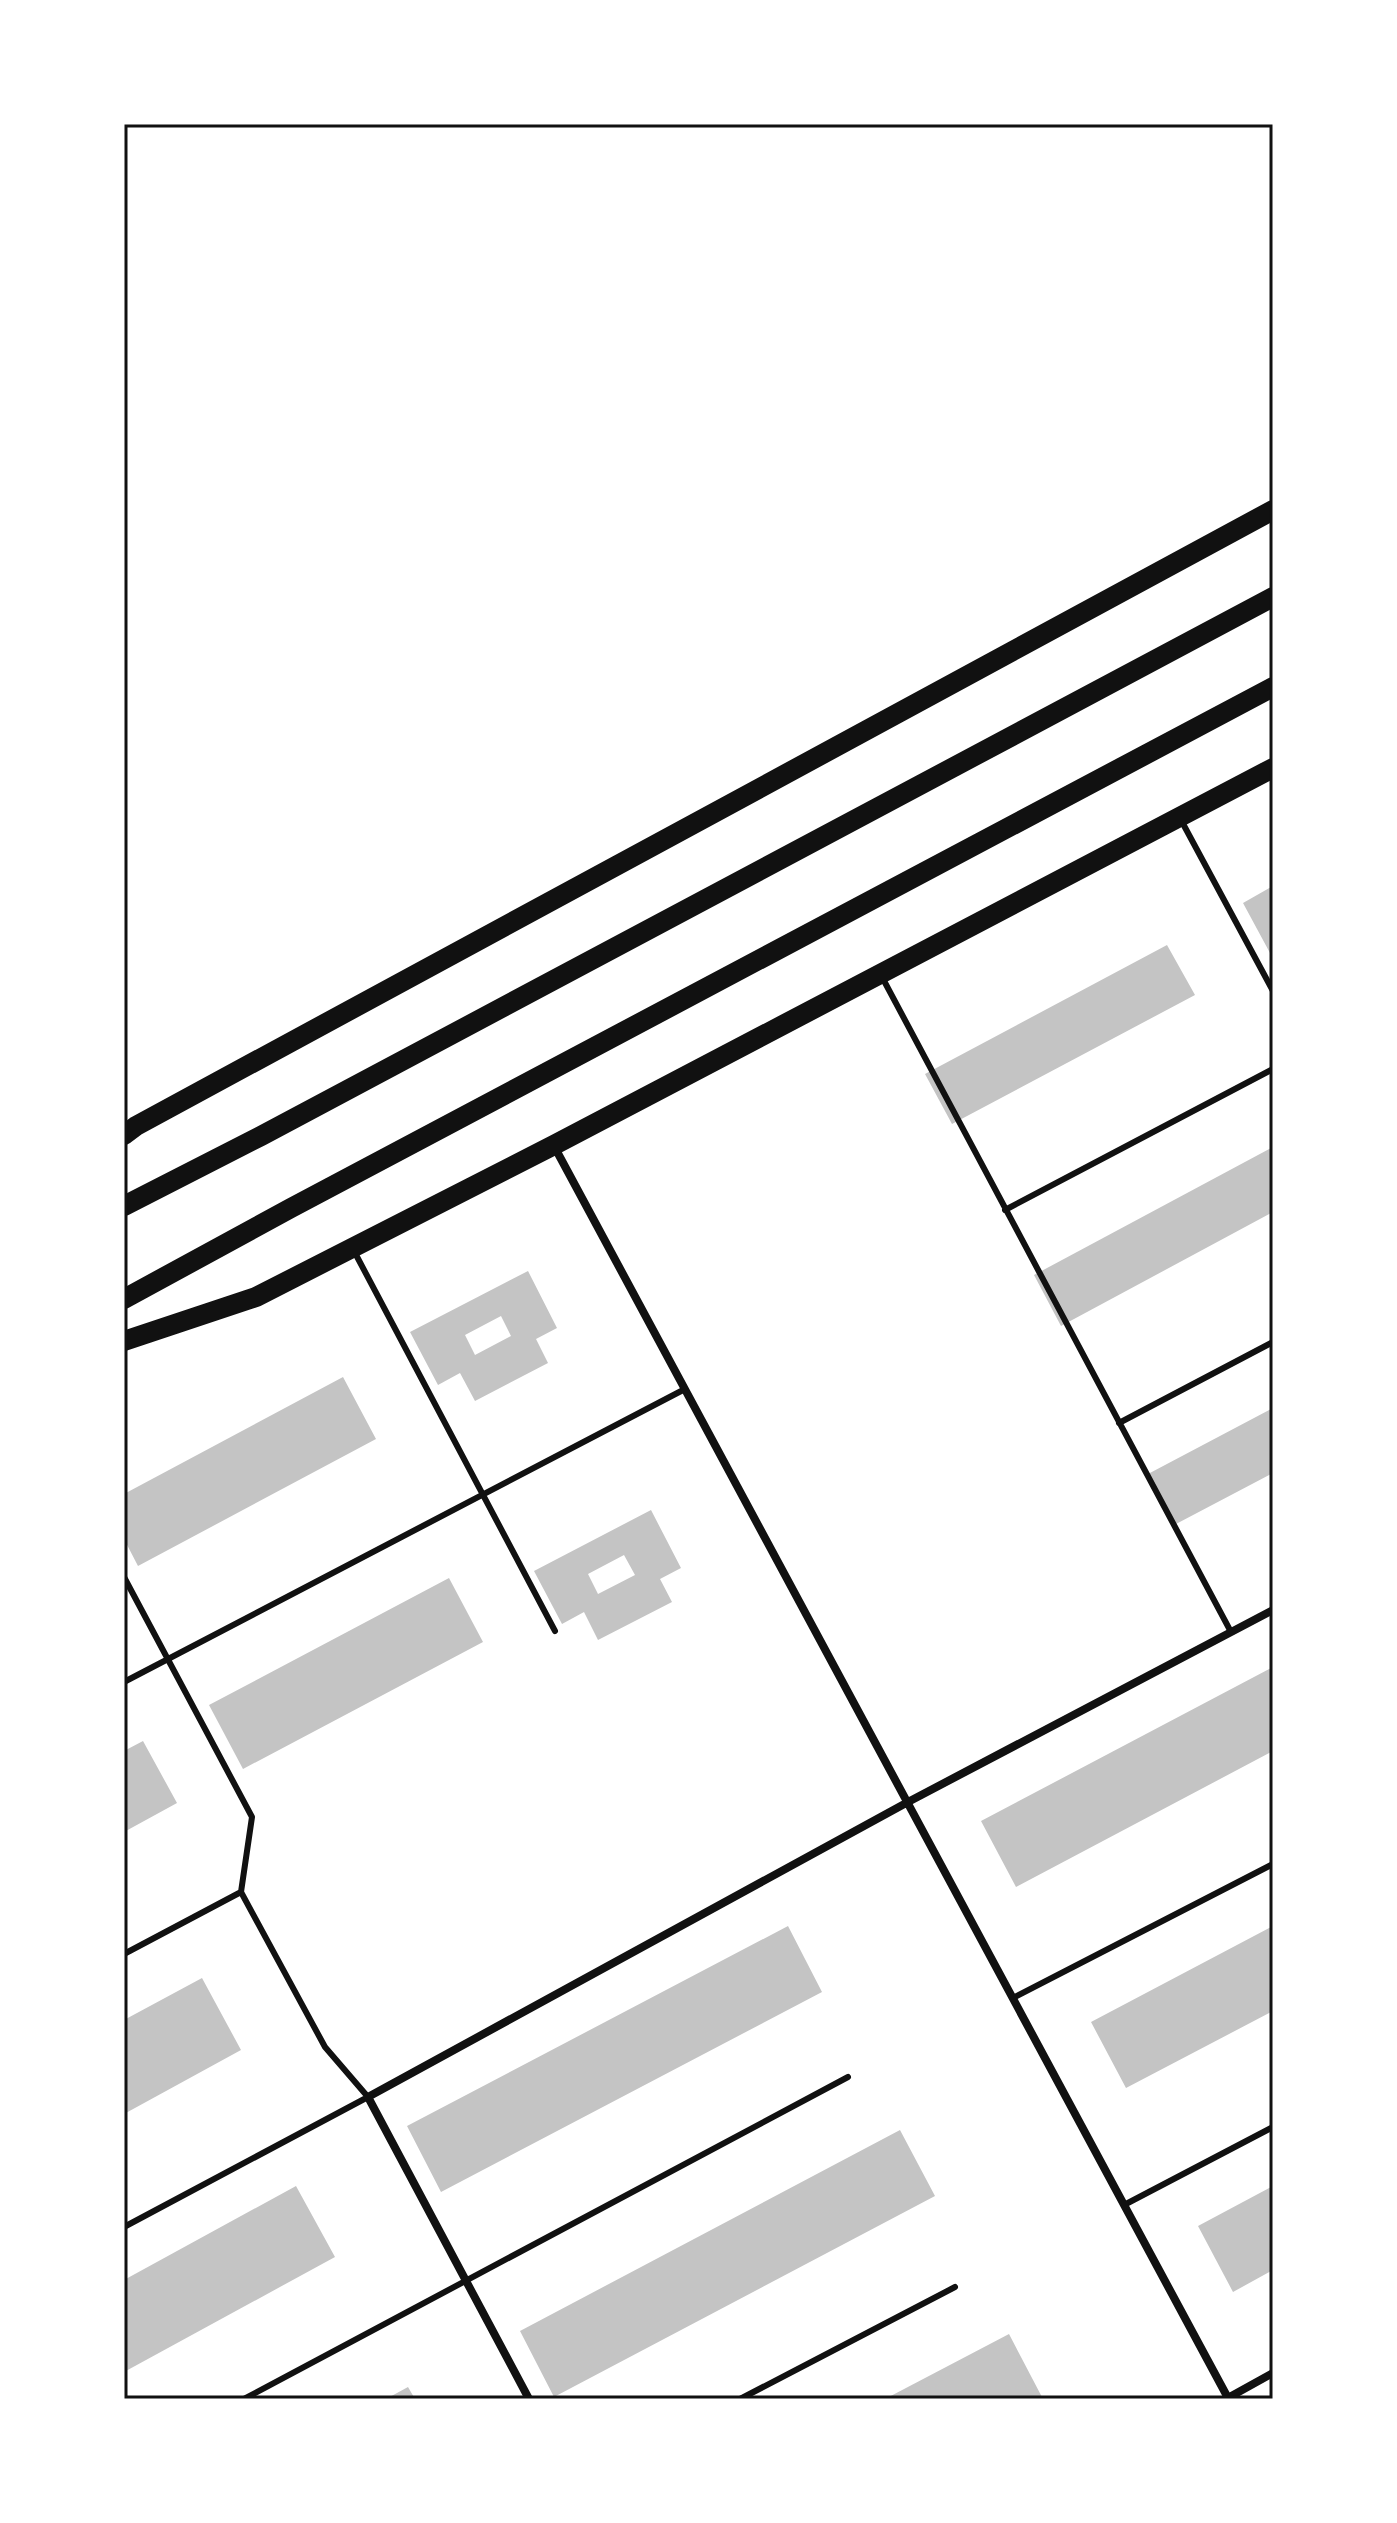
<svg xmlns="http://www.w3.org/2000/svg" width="1397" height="2523" font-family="Spectral,serif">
<rect width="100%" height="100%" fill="#fff"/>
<path fill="#c4c4c4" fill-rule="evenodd" d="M1273,886V952L1270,953L1243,903Z
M1167,945L1195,995L952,1124L925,1074Z
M1273,1147V1212L1061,1326L1034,1275Z
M528,1271L557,1328L536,1339L548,1363L475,1401L460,1373L438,1385L410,1332ZM501,1316L511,1336L475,1355L465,1335Z
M343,1377L376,1439L138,1566L124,1539V1494Z
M1273,1408V1473L1176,1524L1148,1474Z
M651,1510L681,1568L660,1579L672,1602L598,1640L584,1612L562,1624L534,1571ZM624,1555L635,1575L598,1594L588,1574Z
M449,1578L483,1642L243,1769L209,1705Z
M1273,1667V1751L1016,1887L981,1821Z
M143,1741L177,1803L124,1832V1751Z
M788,1926L822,1992L441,2192L407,2126Z
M1273,1926V2011L1126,2088L1091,2022Z
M202,1978L241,2050L124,2114V2020Z
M900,2130L935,2196L554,2397L520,2331Z
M296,2186L335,2257L124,2372V2280Z
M1273,2186V2270L1233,2292L1198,2226Z
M1009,2334L1043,2399H885Z
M408,2387L415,2399H386Z"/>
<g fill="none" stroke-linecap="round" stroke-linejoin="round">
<path stroke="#111" stroke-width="6" d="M1181,820L1273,991
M882,977L1231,1632
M1005,1210L1273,1069
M354,1251L555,1631
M1119,1423L1273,1342
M124,1577L252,1817L241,1892L325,2047L368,2097L124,2227
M124,1682L685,1389
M124,1954L241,1892
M1013,1998L1273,1864
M1124,2205L1273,2127
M244,2399L848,2077
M740,2399L955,2287"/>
<path stroke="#111" stroke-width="8" d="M554,1146L1228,2398
M529,2399L368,2097L908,1802L1273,1610
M1226,2399L1273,2373"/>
<path stroke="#111" stroke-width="20" d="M124,1135L136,1126L1273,510
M124,1206L261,1136L1273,597
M124,1299L291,1208L1273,687
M124,1341L256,1297L554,1145L1273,768"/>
</g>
<rect width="1397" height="2523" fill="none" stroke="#ffffff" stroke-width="252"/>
<rect x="126" y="126" width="1145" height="2271" fill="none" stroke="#111" stroke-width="3"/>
</svg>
